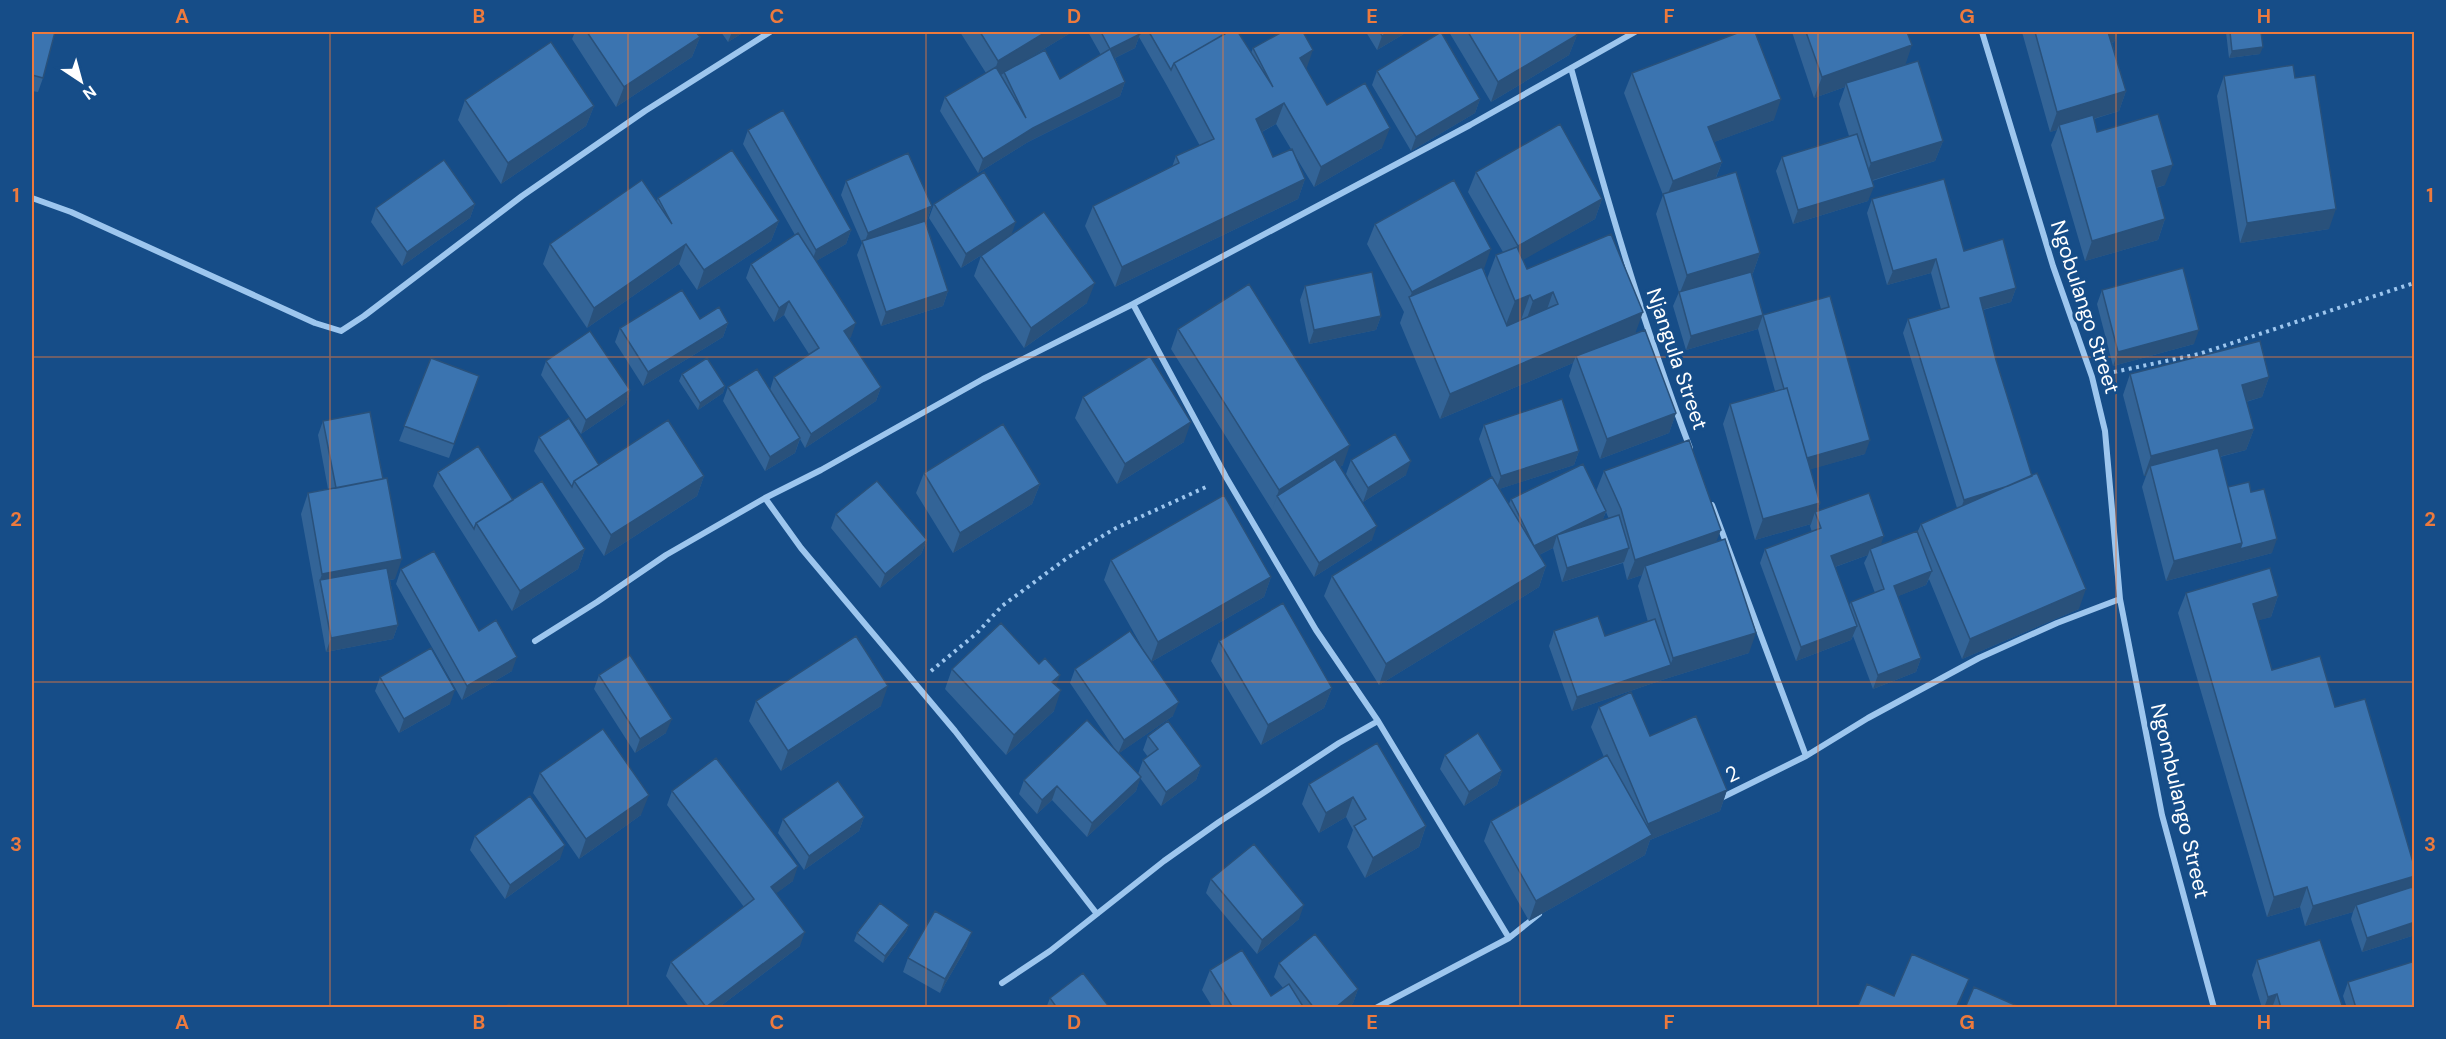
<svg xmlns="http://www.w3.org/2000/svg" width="2446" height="1039" font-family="'DM Sans',sans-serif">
<rect width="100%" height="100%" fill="#164d88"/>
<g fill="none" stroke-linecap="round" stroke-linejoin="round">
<path stroke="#9dc6ee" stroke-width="4" stroke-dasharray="3 4.5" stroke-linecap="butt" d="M2114,372L2199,354L2414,283
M931,671L977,633L1002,606L1067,558L1114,529L1206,487"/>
<path stroke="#9dc6ee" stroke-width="6" d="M1982,32L2053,266L2092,377L2105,431L2120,599L2162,815L2214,1008
M1571,68C1606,196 1643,324 1690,448
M32,198L71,212L315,323L341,331L364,316L522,196L645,111L770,32
M1133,304L1226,477L1316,630L1378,721L1509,938
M765,498L801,548L955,731L1097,914
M1712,505L1806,756
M535,641L597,602L666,555L765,498L821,470L983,379L1133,304L1470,125L1635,32
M1719,799L1806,756L1868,718L1979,658L2057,623L2120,599
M1002,983L1050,951L1164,861L1219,822L1339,743L1378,721
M1376,1008L1509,938L1539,914"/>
</g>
<path fill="#336497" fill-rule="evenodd" d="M32,32L43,78L38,92L32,91Z
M575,32H696L700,37L692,57L616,107L572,39Z
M721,32H744L728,42Z
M960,32H1072L1016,66L1060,79L1101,55L1088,32H1238L1251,53L1253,48L1306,69L1327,105L1382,148L1314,187L1293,152L1305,179L1298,199L1115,287L1085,226L1093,206L1172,167L1176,156L1200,146L1166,84L1139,37L1135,48L1115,58L1125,82L1120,96L1028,142L978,173L940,111L945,97L986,73ZM1276,124L1291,149L1273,157L1262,132Z
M1366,32H1407L1377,50Z
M1449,32H1575L1577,35L1569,55L1491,102Z
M1792,32H1907L1905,65L1943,141L1935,161L1872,181L1868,201L1793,224L1776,171L1782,157L1849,136L1839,104L1845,87L1814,98Z
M2022,32H2118L2114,42L2112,43L2126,91L2119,111L2094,119L2097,132L2165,185L2156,188L2165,219L2158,240L2085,261L2051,145L2057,130L2050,132Z
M2226,32H2261L2260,54L2229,58Z
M1377,71L1480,99L1475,113L1411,151L1372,85Z
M1632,73L1774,120L1714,142L1722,162L1716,178L1760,253L1753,273L1752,274L1763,315L1758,329L1686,350L1673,306L1679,292L1656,214L1663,195L1624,93Z
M2224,76L2295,78L2329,229L2240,243L2217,96Z
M465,100L594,106L586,126L501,184L458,120Z
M748,130L851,230L846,244L816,261L851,337L849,338L881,387L876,401L805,448L800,439L795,453L765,471L723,401L728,387L770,390L774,377L809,354L784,315L774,322L746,278L751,264L795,235L743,144Z
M1476,172L1602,199L1595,219L1522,260L1527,269L1636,333L1676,413L1669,433L1600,459L1569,376L1573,363L1440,419L1400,323L1404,312L1367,244L1375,224L1484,269L1487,279L1496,255L1503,252L1468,192Z
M846,181L932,206L927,220L920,223L948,291L943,306L881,326L857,255L862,243L841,195Z
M658,198L779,221L771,241L697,290L679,264L587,328L543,264L550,244L657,201Z
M1872,199L1964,251L2016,288L2011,302L1983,310L1996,360L2032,476L2079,609L1962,659L1929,579L1926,585L1898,596L1921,658L1916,672L1873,689L1853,636L1851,640L1796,661L1760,563L1765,549L1812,532L1810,526L1811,524L1755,540L1723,424L1730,404L1775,391L1758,329L1763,315L1865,454L1810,469L1820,503L1817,511L1881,545L1917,533L1921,524L1957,508L1903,333L1908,319L1941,309L1931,273L1887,285L1867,213ZM1868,555L1864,563L1875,593L1851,602L1849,606L1835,567Z
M475,204L470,218L402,266L371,222L376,208Z
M934,204L1012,234L1087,303L1024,348L974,276L981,256L988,251L961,268L929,218Z
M1305,286L1381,316L1376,330L1309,344L1300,300Z
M2102,290L2194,344L2113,366L2097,304Z
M700,319L728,323L723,337L643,386L615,342L620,328Z
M1178,329L1343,465L1340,467L1372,540L1314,577L1171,349Z
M431,358L479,376L449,458L399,441Z
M546,361L630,390L625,404L581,434L541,375Z
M682,374L725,386L723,393L698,410L679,381Z
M2130,374L2269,377L2262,397L2246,402L2254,429L2246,450L2220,457L2228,487L2251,492L2272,553L2166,581L2142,487L2146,476H2144L2123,395Z
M1083,397L1184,442L1117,484L1075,418Z
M323,421L395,579L390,580L398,625L393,639L326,652L301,514L308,493L328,489L318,435Z
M1484,425L1579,451L1574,465L1499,489L1509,504L1511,499L1596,491L1604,471L1716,542L1749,653L1665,679L1572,711L1549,646L1554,631L1605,636L1648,622L1638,586L1642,575L1627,580L1623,563L1562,582L1553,548L1539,555L1546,566L1539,587L1379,685L1324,596L1332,576L1492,477L1479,439ZM1606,512L1609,519L1602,521Z
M539,437L599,465L704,476L697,496L604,556L534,451Z
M1351,460L1406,475L1363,502L1346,474Z
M438,472L513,500L585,549L578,569L512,611L433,486Z
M924,473L1040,484L1032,504L953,553L916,493Z
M836,514L927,540L921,554L880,588L831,528Z
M1111,560L1271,577L1264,597L1151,662L1173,716L1119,753L1138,774L1143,760L1148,757L1143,750L1148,736L1201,766L1196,780L1161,806L1140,778L1136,791L1087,837L1052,800L1037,814L1019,794L1024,780L1117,752L1070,683L1075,669L1147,656L1104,580Z
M401,569L479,631L512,671L462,700L396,584Z
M2186,593L2278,596L2271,617L2258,620L2272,670L2335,707L2415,869V881L2412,888L2415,895V935L2362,952L2351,919L2353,912L2305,926L2300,907L2267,917L2178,613Z
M1219,641L1332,688L1324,708L1261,745L1211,661Z
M952,669L1056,685L1054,711L1006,755L945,689Z
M599,675L666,733L635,753L594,689Z
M380,677L450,704L399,733L375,691Z
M756,701L881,706L781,771L749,721Z
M1599,707L1650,736L1727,790L1720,811L1650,840L1645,855L1529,921L1484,841L1491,821L1604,757L1591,727Z
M1377,743L1426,826L1419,847L1365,878L1347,847L1353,830L1346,817L1319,833L1302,804L1309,784Z
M1445,755L1502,771L1497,785L1464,806L1440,769Z
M540,773L641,815L579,859L533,793Z
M672,791L793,881L776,893L800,946L718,1008H690L666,976L671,962L744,907L667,805Z
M864,817L859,831L804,870L778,833L783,819Z
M475,836L560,859L505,899L470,850Z
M1211,879L1299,919L1257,954L1206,893Z
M909,925L906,932L883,963L854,941L857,933Z
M967,946L940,993L903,972L908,958Z
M2257,960L2343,1008H2262L2252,975Z
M1279,963L1358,989L1353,1003L1348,1008H1213L1202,990L1210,970L1271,996L1283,988L1274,977Z
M2348,982L2415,1008H2347L2343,996Z
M1050,998L1110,1008H1046Z"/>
<path fill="#29517b" d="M732,32H744L728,42Z
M1046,32H1072L991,81L998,61Z
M1389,32H1407L1377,50L1382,36Z
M2105,32H2118L2114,42L2099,47Z
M1140,34L1135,48L1105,63L1110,49Z
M1577,35L1569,55L1491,102L1498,82Z
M700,37L692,57L616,107L624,87Z
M1912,45L1905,66L1846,83L1845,87L1814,98L1822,77Z
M2263,47L2260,54L2229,58L2232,51Z
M1313,50L1306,70L1300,58Z
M1125,82L1120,96L1028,142L978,173L983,159L1033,128Z
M2126,91L2119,111L2060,129L2059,125L2057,130L2050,132L2057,112Z
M1480,99L1475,113L1411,151L1416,137Z
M1781,99L1774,120L1701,147L1708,127Z
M1284,103L1276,124L1248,139L1256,119Z
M594,106L586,126L501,184L508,163Z
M1390,128L1382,148L1314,187L1321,167Z
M1943,141L1935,161L1863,183L1871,163Z
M1722,162L1714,182L1665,201L1673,181Z
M2173,165L2165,185L2144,191L2152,171Z
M1305,179L1298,199L1115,287L1122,267Z
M1874,187L1868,201L1793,224L1798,210Z
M1602,199L1595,219L1511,267L1518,246Z
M475,204L470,218L402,266L407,252Z
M932,206L927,220L863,247L868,233Z
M2336,209L2329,229L2240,243L2247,223Z
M2165,219L2158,240L2085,261L2092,241Z
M779,221L771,241L697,290L704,270Z
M1016,222L1011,236L961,268L966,254Z
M851,230L846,244L811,264L816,250Z
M686,244L679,264L587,328L594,308Z
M1491,249L1484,269L1414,308L1410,298L1412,292Z
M1760,253L1753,273L1679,295L1687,275Z
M1936,259L1931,273L1887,285L1893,271Z
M1095,283L1087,303L1024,348L1031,328Z
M2016,288L2011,302L1974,312L1980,298Z
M948,291L943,306L881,326L886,312Z
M1553,292L1544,318L1524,327L1533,301Z
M1530,295L1521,320L1505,327L1515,301Z
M789,301L784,315L774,322L779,308Z
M1643,312L1634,337L1576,356L1573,363L1440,419L1450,394Z
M1763,315L1758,329L1686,350L1691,336Z
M1381,316L1376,330L1309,344L1314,330Z
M728,323L723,337L643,386L648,372Z
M856,323L851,337L839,345L844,331Z
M2199,330L2194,344L2113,366L2118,352Z
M2269,377L2262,397L2234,405L2242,385Z
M725,386L723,393L698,410L700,403Z
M881,387L876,401L805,448L811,434Z
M630,390L625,404L581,434L586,420Z
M1676,413L1669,433L1600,459L1607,439Z
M1191,422L1184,442L1117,484L1125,464Z
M2254,429L2246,450L2152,474L2150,466L2146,476H2144L2151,456Z
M800,438L795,453L765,471L770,457Z
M1870,440L1865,454L1798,473L1803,459Z
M1350,445L1343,465L1282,503L1277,496L1272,510L1279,490Z
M1579,451L1574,465L1496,490L1501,476Z
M1411,461L1406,475L1363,502L1368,488Z
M704,476L697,496L604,556L611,535Z
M2033,478L1959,514L1964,500Z
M1040,484L1032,504L953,553L960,533Z
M1820,503L1816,514L1815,512L1811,524L1755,540L1763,519Z
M1606,511L1601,525L1557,535L1553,548L1529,560L1534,546Z
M1377,526L1372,540L1314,577L1319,563Z
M1721,530L1713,550L1645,566L1642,575L1627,580L1635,560Z
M1884,536L1879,550L1870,549L1868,555L1826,570L1831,556Z
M2277,539L2272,553L2166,581L2174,561L2242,543Z
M927,540L921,554L880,588L885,574Z
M1629,548L1624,562L1562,582L1567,568Z
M585,549L578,569L512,611L520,591Z
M402,559L395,579L322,593L320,580L315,594L322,574Z
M1546,566L1539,587L1379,685L1386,664Z
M1932,571L1926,585L1889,600L1894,586Z
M1271,577L1264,597L1151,662L1158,642Z
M2086,589L2079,609L1962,659L1970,639Z
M2278,596L2271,617L2246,624L2253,604Z
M398,625L393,639L326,652L331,638Z
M1857,626L1851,640L1796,661L1801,647Z
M1756,633L1749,653L1665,679L1673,658Z
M517,657L512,671L462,700L467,686Z
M1921,658L1916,672L1873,689L1878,675Z
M1671,665L1665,679L1572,711L1577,697Z
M1060,675L1053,695L1052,682Z
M888,686L881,706L781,771L788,751Z
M1332,688L1324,708L1261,745L1268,725Z
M455,690L450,704L399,733L404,719Z
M1061,690L1054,711L1006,755L1014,735Z
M1179,702L1173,716L1118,754L1124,740Z
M672,719L666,733L635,753L640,739Z
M1201,766L1196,780L1161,806L1166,792Z
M1502,771L1497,785L1464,806L1469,792Z
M1141,777L1136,791L1087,837L1092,823Z
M1057,786L1052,800L1037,814L1042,800Z
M1727,790L1720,811L1650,840L1645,855L1529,921L1536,901L1642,841L1648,824Z
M649,795L641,815L579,859L586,839Z
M1353,797L1346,817L1319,833L1326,813Z
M864,817L859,831L804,870L809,856Z
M1426,826L1419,847L1365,878L1373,858Z
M565,845L560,859L505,899L510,885Z
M798,866L793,881L766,901L771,887Z
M2415,876V881L2409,896L2356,905L2353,912L2305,926L2313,906Z
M2307,887L2300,907L2267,917L2274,897Z
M1304,905L1299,919L1257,954L1262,940Z
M2415,922V935L2362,952L2367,938Z
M909,925L906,932L883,963L885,956Z
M805,932L800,946L718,1008H705Z
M972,932L967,946L940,993L945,979Z
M1969,979L1958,1008H1956Z
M1358,989L1353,1003L1348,1008H1335Z
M2277,994L2272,1008H2264L2268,997Z"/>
<path fill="#3b74b0" stroke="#29517b" stroke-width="1.5" d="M32,32H55L43,78L32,75Z
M587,32H696L700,37L624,87Z
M980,32H1046L998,61Z
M1101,32H1139L1140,34L1110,49Z
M1149,32H1228L1174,63L1171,70Z
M1228,32H1238L1273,87L1253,48L1282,32H1303L1313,50L1300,58L1327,105L1365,83L1390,128L1321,167L1284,103L1256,119L1273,157L1292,149L1305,179L1122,267L1093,206L1179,163L1176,156L1214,139L1174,63Z
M1380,32H1389L1382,36Z
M1441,32L1480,99L1416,137L1377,71Z
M1468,32H1575L1577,35L1498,82Z
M1740,32H1755L1781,99L1708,127L1722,162L1673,181L1632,73Z
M1806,32H1907L1912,45L1822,77Z
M2035,32H2108L2126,91L2057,112Z
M2230,32H2261L2263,47L2232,51Z
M551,42L594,106L508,163L465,100Z
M1110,49L1125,82L1033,128L983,159L945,97L996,67L1026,118L1004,72L1045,50L1060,79Z
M1918,61L1943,141L1871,163L1846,83Z
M2293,65L2295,78L2315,75L2336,209L2247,223L2224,76Z
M783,110L851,230L816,250L748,130Z
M2158,114L2173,165L2152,171L2165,219L2092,241L2059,125L2093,115L2097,132Z
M1560,124L1602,199L1518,246L1476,172Z
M1857,134L1874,187L1798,210L1782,157Z
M732,150L779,221L704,270L686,244L594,308L550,244L642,180L672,224L658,198Z
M908,153L932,206L868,233L846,181Z
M444,160L475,204L407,252L376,208Z
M984,172L1016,222L966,254L934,204Z
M1736,172L1760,253L1687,275L1663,194Z
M1944,179L1964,251L2003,239L2016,288L1980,298L1996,360L2032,476L2008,486L1964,500L1908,319L1949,307L1936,259L1893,271L1872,199Z
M1454,180L1491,249L1412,292L1375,224Z
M1044,212L1095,283L1031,328L981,256Z
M925,221L948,291L886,312L862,241Z
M798,233L856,323L844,331L881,387L811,434L774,377L819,348L789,301L779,308L751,264Z
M1611,234L1643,312L1450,394L1409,297L1482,267L1507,326L1558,304L1553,292L1533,301L1530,295L1515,301L1496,255L1517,247L1527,269Z
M2183,268L2199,330L2118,352L2102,290Z
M1372,272L1381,316L1314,330L1305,286Z
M1751,272L1763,315L1691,336L1679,292Z
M1249,284L1350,445L1279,490L1178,329Z
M682,290L700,319L719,307L728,323L648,372L620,328Z
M1830,296L1870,440L1807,458L1787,388L1784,389L1763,315Z
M1645,330L1676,413L1607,439L1576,356Z
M590,331L630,390L586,420L546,361Z
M2260,341L2269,377L2242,385L2254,429L2151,456L2130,374Z
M1150,356L1191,422L1125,464L1083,397Z
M431,358L479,376L454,444L404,426Z
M707,358L725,386L700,403L682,374Z
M757,369L800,438L770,457L728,387Z
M1787,388L1820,503L1763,519L1730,404Z
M1562,399L1579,451L1501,476L1484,425Z
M370,412L383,479L336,488L323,421Z
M569,418L599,465L574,481L572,487L539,437Z
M668,420L704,476L611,535L574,481Z
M1003,424L1040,484L960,533L924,473Z
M1395,434L1411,461L1368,488L1351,460Z
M1689,440L1721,530L1635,560L1621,509L1604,471Z
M478,446L513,500L476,523L474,529L438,472Z
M2218,448L2242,543L2174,561L2150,466Z
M1335,459L1377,526L1319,563L1277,496Z
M1583,464L1606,511L1534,546L1511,499Z
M2037,473L2086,589L1970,639L1921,524Z
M1492,477L1546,566L1386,664L1332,576Z
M387,478L402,559L322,574L308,493Z
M542,481L585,549L520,591L476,523Z
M877,481L927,540L885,574L836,514Z
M2249,482L2251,492L2264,489L2277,539L2240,549L2242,543L2228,487Z
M1869,493L1884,536L1831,556L1857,626L1801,647L1765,549L1821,528L1815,512Z
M1224,495L1271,577L1158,642L1111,560Z
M1619,515L1629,548L1567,568L1557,535Z
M1917,531L1932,571L1894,586L1921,658L1878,675L1851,602L1884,589L1870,549Z
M1725,539L1756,633L1673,658L1645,566Z
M434,551L479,631L496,620L517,657L467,686L401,569Z
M387,568L398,625L331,638L320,580Z
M2270,568L2278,596L2253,604L2272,670L2320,656L2335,707L2365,699L2415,869V876L2313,906L2307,887L2274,897L2186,593Z
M1283,603L1332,688L1268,725L1219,641Z
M1598,616L1605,636L1655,619L1671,665L1577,697L1554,631Z
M1001,623L1039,664L1045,658L1060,675L1052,682L1061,690L1014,735L952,669Z
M1130,631L1179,702L1124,740L1075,669Z
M856,636L888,686L788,751L756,701Z
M431,648L455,690L404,719L380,677Z
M630,655L672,719L640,739L599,675Z
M1631,692L1650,736L1696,716L1727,790L1648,824L1599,707Z
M1087,720L1141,777L1092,823L1057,786L1042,800L1024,780Z
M1168,721L1201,766L1166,792L1143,760L1158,749L1148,736Z
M603,729L649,795L586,839L540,773Z
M1478,733L1502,771L1469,792L1445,755Z
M1377,743L1426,826L1373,858L1354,826L1366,819L1353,797L1326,813L1309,784Z
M1607,755L1652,835L1536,901L1491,821Z
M716,758L798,866L771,887L805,932L706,1007L671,962L754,899L672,791Z
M838,781L864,817L809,856L783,819Z
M530,796L565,845L510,885L475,836Z
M1254,844L1304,905L1262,940L1211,879Z
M2412,887L2415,895V922L2367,938L2356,905Z
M880,903L909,925L885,956L857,933Z
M935,911L972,932L945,979L908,958Z
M1315,934L1358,989L1335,1008H1314L1279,963Z
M2320,940L2343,1008H2281L2277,994L2268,997L2257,960Z
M1242,950L1271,996L1289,984L1304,1008H1233L1210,970Z
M1912,954L1969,979L1956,1008H1857L1867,984L1894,996Z
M2415,961V1008H2356L2348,982Z
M1083,973L1110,1008H1057L1050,998Z
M1974,987L2022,1008H1965Z
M509,1004L512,1008H503Z"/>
<path fill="none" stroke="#ed7a3d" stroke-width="1.5" stroke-opacity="0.55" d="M330,32V1008M628,32V1008M926,32V1008M1223,32V1008M1520,32V1008M1818,32V1008M2116,32V1008M32,357H2414M32,682H2414"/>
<g text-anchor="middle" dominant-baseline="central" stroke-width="6" stroke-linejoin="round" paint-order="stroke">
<g font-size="21" fill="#fff" stroke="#164d88">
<text transform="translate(2085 307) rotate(72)">Ngobulango Street</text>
<text transform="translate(1677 359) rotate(71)">Njangula Street</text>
<text transform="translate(1732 774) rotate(-26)">2</text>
<text transform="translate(2180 801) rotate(77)">Ngombulango Street</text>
</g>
</g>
<rect width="2446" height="1039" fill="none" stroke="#164d88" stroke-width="66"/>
<g transform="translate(81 81) rotate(144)" stroke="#164d88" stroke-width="4.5" paint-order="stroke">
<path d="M0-4.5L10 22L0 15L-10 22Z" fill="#ffffff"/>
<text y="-9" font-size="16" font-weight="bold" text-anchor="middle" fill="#ffffff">N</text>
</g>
<rect x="33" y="33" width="2380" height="973" fill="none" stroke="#ed7a3d" stroke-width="2"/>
<g font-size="20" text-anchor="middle" font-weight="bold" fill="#ed7a3d">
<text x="182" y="23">A</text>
<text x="479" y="23">B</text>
<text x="777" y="23">C</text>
<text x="1074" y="23">D</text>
<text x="1372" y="23">E</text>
<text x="1669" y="23">F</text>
<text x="1967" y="23">G</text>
<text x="2264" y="23">H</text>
<text x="16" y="202">1</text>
<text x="2430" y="202">1</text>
<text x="16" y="526">2</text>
<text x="2430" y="526">2</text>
<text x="16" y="851">3</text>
<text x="2430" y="851">3</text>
<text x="182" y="1029">A</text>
<text x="479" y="1029">B</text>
<text x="777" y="1029">C</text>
<text x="1074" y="1029">D</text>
<text x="1372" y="1029">E</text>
<text x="1669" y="1029">F</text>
<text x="1967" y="1029">G</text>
<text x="2264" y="1029">H</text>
</g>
</svg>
